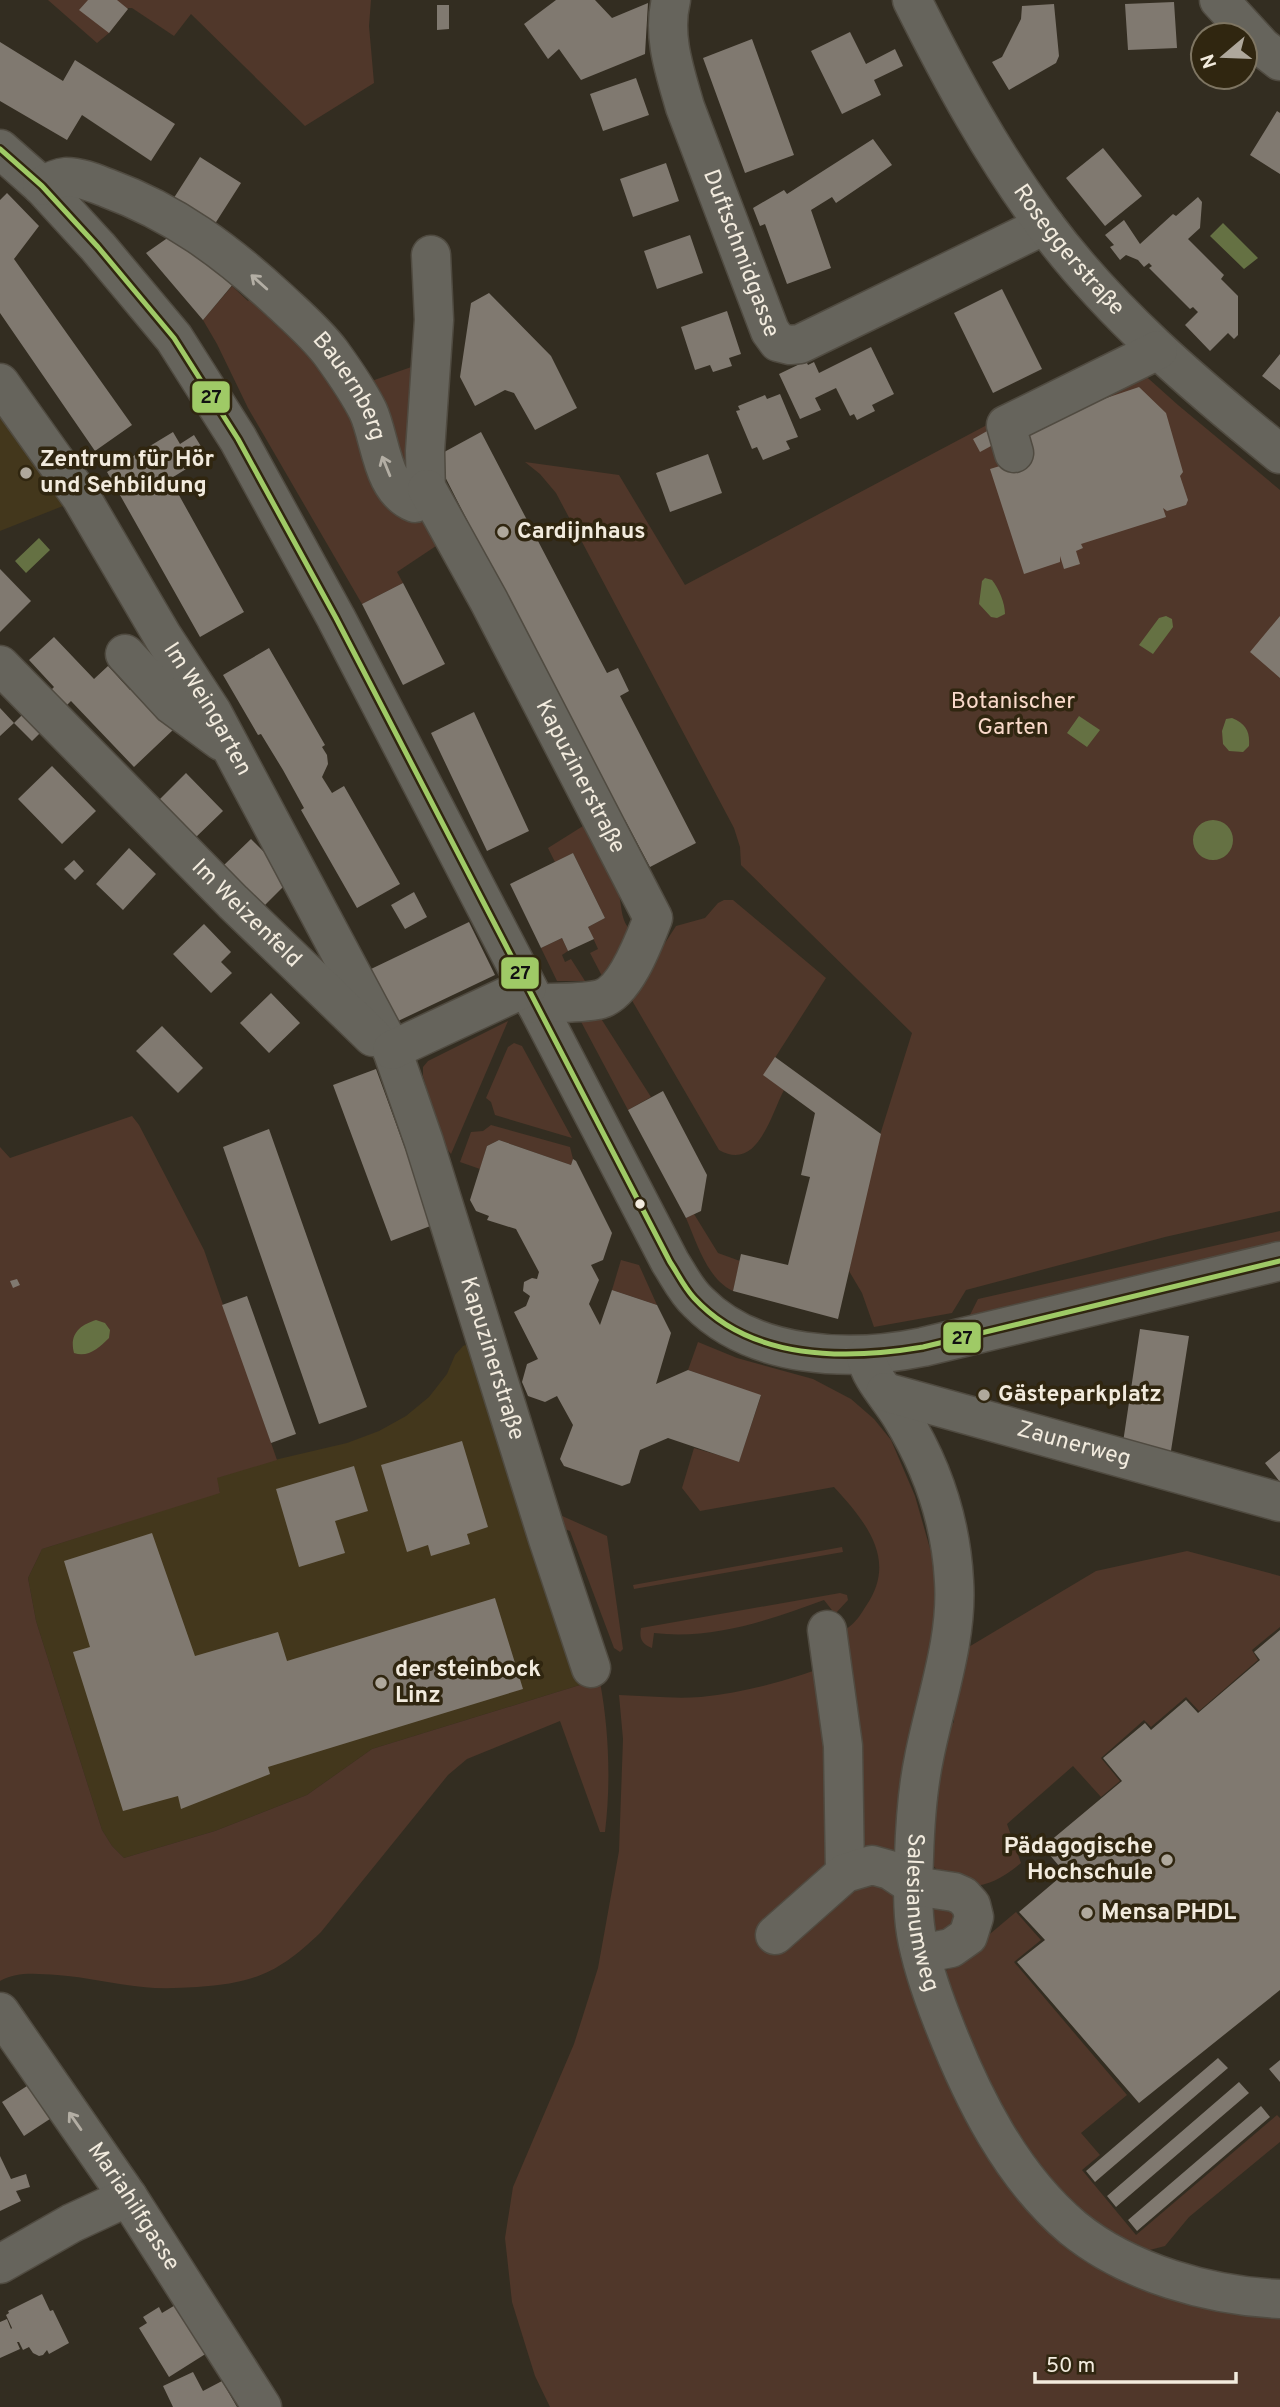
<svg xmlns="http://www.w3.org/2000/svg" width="1280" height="2407" font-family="Overpass,sans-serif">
<rect width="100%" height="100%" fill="#332d21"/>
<path fill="#43371c" d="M0,396L73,502L0,531Z
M474,1341L580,1685L372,1749L307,1795L215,1831L124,1858L112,1846L102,1830L36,1621L28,1578L42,1549L220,1492L216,1478L266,1462L347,1443L379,1431L406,1416L429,1397L447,1374L455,1355L463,1346Z"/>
<path fill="#50372a" d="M48,0H371L369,26L374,83L305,126L191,14L174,36L132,8H128L109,33L97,43Z
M232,286L248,301L257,292L290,319L425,519L445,540L397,572L403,583L362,604L248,408L217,344L203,320Z
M1121,354L1178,405L1280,490V1211L1165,1237L966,1290L952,1313L874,1327L862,1293L849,1271L874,1154L912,1033L741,865L740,847L734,828L556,493L540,474L525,462L619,475L685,585Z
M417,365L407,429L412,482L363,384Z
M591,821C600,844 610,866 617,888C623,904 619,917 630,930L618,957L602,976L590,953L598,949L588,927L605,918L573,853L555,862L548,848Z
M724,900H733L826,978L764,1075L784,1090C770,1117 757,1172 719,1150L630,997L676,926L705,918L718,903Z
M562,938L568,951L562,955L565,962L571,959L585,981H557L541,948Z
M578,1016L600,1017L651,1097L628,1110Z
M508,1021L451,1154L442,1143L423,1076V1067L428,1061Z
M514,1043L522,1046L572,1138L495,1115L491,1102L486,1098L508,1047Z
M132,1116L139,1125L204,1250L277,1460L217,1478L220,1493L42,1549L28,1578L36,1621L102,1830L112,1846L124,1858L215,1831L307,1795L372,1749L580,1685L600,1682C609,1730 611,1783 605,1832H600L560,1721L467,1759L448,1775L321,1932C279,1973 254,1983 197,1987C179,1988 161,1989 143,1987C114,1984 86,1977 57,1975C38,1974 17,1971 0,1981V1147L10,1158Z
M491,1125L570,1147L573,1159L571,1165L499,1140L487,1146L480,1169L460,1162L471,1132L483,1131Z
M694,1214L718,1253L740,1261L733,1291C707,1279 697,1243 686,1218Z
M1280,1231V1245L967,1321L978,1299Z
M621,1260L639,1265L657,1305L612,1290Z
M698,1342L737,1358L813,1379L851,1399L874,1419L891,1440L915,1496L931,1552L935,1584V1615L903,1797L901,1943L1074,2241L1280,2303V2407H550L535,2376L512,2302L505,2238L513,2187L574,2044L598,1968L619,1851L623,1739L619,1695C646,1696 674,1699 701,1697C751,1692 797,1678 843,1660L835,1635C852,1627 856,1622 866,1606C898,1560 866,1522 834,1487L700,1511L682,1488L694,1448L739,1461L761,1396L688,1370Z
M560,1515L607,1536L623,1649L620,1652L614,1648L570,1531L554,1525Z
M842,1547L843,1552L634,1589L633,1585Z
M1187,1551L1280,1576V1627L1252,1650L1258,1660L1199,1711L1186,1697L1151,1727L1144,1720L1101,1758L1120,1781L1101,1797L1073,1766L1007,1824L1021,1863C989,1890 959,1897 930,1862L942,1734L954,1722L953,1712L967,1648L1096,1571Z
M840,1593L847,1595L848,1600L835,1614L824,1600C770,1620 712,1640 654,1633L652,1648C642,1644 639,1639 641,1628Z
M928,1905L962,1914L937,1939Z
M1016,1912L1041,1940L1014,1962L1127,2095L1081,2133L1100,2155L1082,2170L1136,2235L1277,2115L1280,2118V2142L1189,2217L1165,2246L1142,2252L1091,2229L1009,2135L940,1976Z"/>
<path fill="#657143" d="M1223,223L1258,258L1244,269L1210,236Z
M39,538L50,550L26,573L15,561Z
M985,578L992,580C999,589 1005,603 1005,614L997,618L991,617L979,604L982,581Z
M1166,616L1172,619L1173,627L1153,654L1139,645L1159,618Z
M1079,716L1100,730L1087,747L1067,733Z
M1232,718C1246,724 1250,731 1249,746L1243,752L1229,751L1223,744L1222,731L1226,719Z
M1193 840a20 20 0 1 1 40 0a20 20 0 1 1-40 0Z
M96,1320L105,1323L110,1330L109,1338C99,1348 88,1358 74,1353C69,1334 80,1325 96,1320Z"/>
<path fill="#807970" d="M88,0H117L128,9L109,33L79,10Z
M556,0H595L612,18L648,3L645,54L581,80L559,49L548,59L524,24Z
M1174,2L1177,48L1128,50L1125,4Z
M1054,4L1059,56L1056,63L1009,90L992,62L1002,57L1021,19L1022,6Z
M437,5H449V29L437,30Z
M850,32L866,64L895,49L903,66L874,80L881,95L842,114L811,51Z
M752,39L794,155L745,173L703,58Z
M0,42L63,81L75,60L175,124L151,161L82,115L67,140L0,101Z
M636,78L649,115L603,131L590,94Z
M1277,111L1280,113V174L1250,155Z
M873,139L892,165L836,203L832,197L811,210L831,268L787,284L765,224L760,226L753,208L784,190L787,194Z
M1103,148L1142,196L1105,226L1066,178Z
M200,157L241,183L211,230L170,204Z
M666,163L679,201L633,217L620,179Z
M7,193L39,226L14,259L132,425L95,451L0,313V200Z
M1198,197L1202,202L1200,228L1188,239L1224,275L1221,279L1238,296V335L1234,339L1228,333L1210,351L1185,325L1198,312L1193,307L1190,309L1149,268L1152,266L1149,263L1144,267L1138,260L1126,255L1120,260L1110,247L1114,245L1105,235L1124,220L1140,244L1173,214L1176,216Z
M176,232L239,277L203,320L146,253Z
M690,235L703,273L657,289L644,251Z
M1002,289L1042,369L993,393L954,313Z
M489,293L551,356L577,408L535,430L514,393L505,390L475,406L460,377L471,303Z
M727,311L741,354L729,358L732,366L713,372L710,365L695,370L681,327Z
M871,347L894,394L872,405L875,411L857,420L854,414L850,416L836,388L815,398L821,410L800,419L779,374L806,361L808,365L814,362L819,373Z
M1280,354V390L1262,376Z
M1139,387L1166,413L1183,472L1180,476L1188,500L1186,505L1167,511L1163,508L1166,517L1081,544L1083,548L1076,551L1080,564L1064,569L1060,556V562L1024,574L990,469L1026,458L1017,430L1041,420Z
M780,394L798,437L786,441L790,449L763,460L757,447L752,449L736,411L740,410L738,406L765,395L767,399Z
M996,426L1004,439L980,452L973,439Z
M173,432L180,444L194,435L207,456L170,479L244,612L200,637L107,472Z
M481,432L607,673L618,668L629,691L620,696L696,843L650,867L625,820L617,824L524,632L435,457Z
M708,454L722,493L670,512L656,473Z
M0,569L31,601L0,632Z
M403,583L445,664L403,685L362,604Z
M1280,616V678L1250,652Z
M54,637L94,679L108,666L130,690L133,686L174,729L134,767L71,701L63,709L48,693L54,687L29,660Z
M269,648L325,745L322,747L327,755L328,764L322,777L332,793L344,786L400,884L357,908L301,810L304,808L283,770L261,734L258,735L223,675Z
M0,708L14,723L0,736Z
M26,711L44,729L32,741L14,723Z
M474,712L529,831L487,851L431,733Z
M52,766L96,811L62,844L18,799Z
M186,773L223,811L195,838L159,800Z
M251,839L291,879L264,906L224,865Z
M129,848L156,874L123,910L96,884Z
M573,853L605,918L588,927L594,939L568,951L562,938L541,948L510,884Z
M74,860L84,871L75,880L64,869Z
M414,892L427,917L405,929L391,905Z
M469,922L495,975L396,1022L371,969Z
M204,924L231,952L221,962L232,973L211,993L173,954Z
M271,993L300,1023L269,1053L240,1023Z
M162,1026L203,1068L178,1093L136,1051Z
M775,1057L881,1134L838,1319L733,1291L741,1254L788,1265L810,1177L801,1175L815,1113L763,1075Z
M376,1069L433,1225L391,1241L333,1085Z
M663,1091L707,1175L701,1211L686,1218L628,1110Z
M269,1129L367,1407L319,1424L223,1147Z
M499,1140L571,1165L573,1159L576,1161L612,1233L603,1260L591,1265L599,1280L589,1304L600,1325L612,1290L657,1305L671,1333L656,1384L688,1370L761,1395L739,1462L668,1438L640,1450L630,1483L622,1486L564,1466L560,1459L573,1425L557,1396L545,1402L528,1396L522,1382L527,1364L538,1359L514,1312L526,1306L530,1296L523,1291L524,1282L532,1278L537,1279L539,1272L516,1229L487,1220L489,1216L476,1211L470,1200L487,1146Z
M17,1279L20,1285L13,1288L10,1281Z
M247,1296L296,1434L271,1443L222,1305Z
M1140,1329L1189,1336L1170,1457L1122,1449Z
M462,1441L488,1527L467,1534L470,1544L431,1556L428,1545L407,1552L381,1465Z
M1280,1451V1482L1265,1463Z
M354,1466L368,1511L335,1521L345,1553L299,1567L276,1489Z
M152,1533L195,1656L278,1632L287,1661L495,1598L523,1689L268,1767L270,1774L181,1809L178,1796L123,1811L73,1652L90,1647L64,1561Z
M1280,1630V1990L1139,2103L1017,1962L1045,1940L1019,1912L1065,1873L1043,1847L1122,1781L1103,1758L1145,1723L1151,1730L1186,1700L1198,1713L1260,1660L1254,1652Z
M1218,2058L1228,2068L1095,2182L1086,2171Z
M1280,2060V2082L1269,2069Z
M38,2079L59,2113L24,2136L2,2102Z
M1239,2082L1249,2093L1116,2207L1107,2196Z
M1261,2106L1270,2117L1137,2231L1128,2220Z
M0,2156L11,2179L26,2174L30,2187L16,2191L21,2201L0,2211Z
M42,2294L50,2311L53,2310L69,2343L49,2354L47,2350L43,2355L39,2356L33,2353L29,2347L23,2350L19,2342H17L20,2349L0,2358V2322L7,2319L11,2329L12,2328L6,2315L9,2313L8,2311Z
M177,2304L207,2353L169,2377L139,2328L147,2323L143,2317L159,2307L162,2313Z
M193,2372L203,2391L222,2381L237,2407H173L163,2386Z"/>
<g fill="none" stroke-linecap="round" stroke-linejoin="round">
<defs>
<g id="minor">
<path id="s1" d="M671,0C662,36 675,72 685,107L770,331L778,342L790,345L800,344L1045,225"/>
<path id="s2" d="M912,0C951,78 992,154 1044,224C1110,313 1195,385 1280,454"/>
<path d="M1219,0L1262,47L1280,61"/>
<path d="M0,149L42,186L98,247L174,338L238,439L336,618L670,1262C679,1276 686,1291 698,1302C754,1359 850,1362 923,1347L1280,1261"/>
<path id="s3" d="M42,186C49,182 57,178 66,177C80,177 94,183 107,188C175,213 226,251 279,300C296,316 316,333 331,353C344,371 358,391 368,411C381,439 381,490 415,503L426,496L425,451L434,320L431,255"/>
<path id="s4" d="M0,383L81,497L163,637L212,712L392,1050L424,1142L548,1539L591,1668"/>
<path d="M1014,453L1006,425L1158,350"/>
<path id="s5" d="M427,489L489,601L653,918C644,941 626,991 601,999C584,1004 555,1002 536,1004"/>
<path d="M125,654L172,705L221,741"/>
<path id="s6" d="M0,665L233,902L373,1037"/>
<path d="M392,1050L527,987"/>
<path id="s7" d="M866,1356C870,1378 889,1396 901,1416C932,1466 951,1521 954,1581C958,1640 935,1701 924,1758C917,1791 915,1825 914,1857C913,1882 912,1908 916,1933C921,1963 932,1994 943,2022C972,2097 1011,2176 1073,2228C1128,2273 1210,2296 1280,2299"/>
<path id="s8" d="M885,1392L1280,1502"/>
<path d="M827,1630L843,1746L845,1873"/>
<path d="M775,1935L845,1873L872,1865L890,1870L914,1886L954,1892L963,1896L971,1905L974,1917L968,1936L951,1948L921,1954"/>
<path id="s9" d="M0,2012L128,2197L262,2407"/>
<path d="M0,2264L72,2223L128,2197"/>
</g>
</defs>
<use href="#minor" stroke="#504b41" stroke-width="41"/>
<use href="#minor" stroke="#66645c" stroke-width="38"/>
<defs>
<path id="bus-1" d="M0,149L42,186L98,247L174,338L238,439L336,618L670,1262C678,1274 684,1287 694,1298C752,1361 846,1360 923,1347L1280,1261"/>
</defs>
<use href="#bus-1" stroke="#302610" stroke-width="10"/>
<use href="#bus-1" stroke="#9fca66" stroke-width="5"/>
</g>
<defs><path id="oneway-shaft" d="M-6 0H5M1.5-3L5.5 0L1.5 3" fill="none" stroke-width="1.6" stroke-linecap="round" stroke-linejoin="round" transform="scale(1.75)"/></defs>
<g stroke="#b3aea4">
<use href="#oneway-shaft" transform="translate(259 282) rotate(-138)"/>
<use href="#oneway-shaft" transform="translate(386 466) rotate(-112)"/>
<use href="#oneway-shaft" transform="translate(75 2121) rotate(-125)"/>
</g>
<g fill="#afa89c" stroke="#302610" stroke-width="2.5">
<circle cx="26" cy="473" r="7"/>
<circle cx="503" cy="532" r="7"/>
<circle cx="984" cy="1395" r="7"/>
<circle cx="381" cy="1683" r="7"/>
<circle cx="1167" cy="1860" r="7"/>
<circle cx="1087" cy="1913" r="7"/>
</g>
<circle fill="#f2ebde" stroke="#302610" stroke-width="2.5" cx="640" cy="1204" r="6"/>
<g text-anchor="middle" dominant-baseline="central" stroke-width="7" stroke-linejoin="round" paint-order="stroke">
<g font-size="23" fill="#f2ebde" stroke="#302610">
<text stroke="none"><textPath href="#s2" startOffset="296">Roseggerstraße</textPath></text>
<text stroke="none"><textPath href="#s1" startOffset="266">Duftschmidgasse</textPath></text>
<text stroke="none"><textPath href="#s3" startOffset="388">Bauernberg</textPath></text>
<text stroke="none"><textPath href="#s4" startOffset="387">Im Weingarten</textPath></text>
<text stroke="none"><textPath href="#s5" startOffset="326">Kapuzinerstraße</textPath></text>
<text stroke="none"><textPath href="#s6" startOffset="350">Im Weizenfeld</textPath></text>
<text stroke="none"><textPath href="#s4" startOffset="1099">Kapuzinerstraße</textPath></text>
<text stroke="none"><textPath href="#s8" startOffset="196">Zaunerweg</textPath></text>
<text stroke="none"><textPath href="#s7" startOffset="581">Salesianumweg</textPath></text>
<text stroke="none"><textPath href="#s9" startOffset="236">Mariahilfgasse</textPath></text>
</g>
<g font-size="23" font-weight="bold" fill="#f2ebde" stroke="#302610" text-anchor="start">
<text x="40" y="460">Zentrum für Hör<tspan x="40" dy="26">und Sehbildung</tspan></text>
<text x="517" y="532">Cardijnhaus</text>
<text x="998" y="1395">Gästeparkplatz</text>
<text x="395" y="1670">der steinbock<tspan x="395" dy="26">Linz</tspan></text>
<text x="1153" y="1847" text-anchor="end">Pädagogische<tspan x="1153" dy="26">Hochschule</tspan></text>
<text x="1101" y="1913">Mensa PHDL</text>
</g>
<g font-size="23" fill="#f9d9ca" stroke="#302610">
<text x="1013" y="702">Botanischer<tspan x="1013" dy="26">Garten</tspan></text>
</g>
</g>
<g stroke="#302610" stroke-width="2.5">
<rect x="191" y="380" width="40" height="34" rx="7" fill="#9fca66"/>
<rect x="500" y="956" width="40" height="34" rx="7" fill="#9fca66"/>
<rect x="942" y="1321" width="40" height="33" rx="7" fill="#9fca66"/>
</g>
<g font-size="19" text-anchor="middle" font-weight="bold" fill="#111">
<text x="211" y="403">27</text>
<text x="520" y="979">27</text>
<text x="962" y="1344">27</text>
</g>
<g transform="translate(1224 56) rotate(251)"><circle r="33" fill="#302610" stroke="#7e7562" stroke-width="2"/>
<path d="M0-5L12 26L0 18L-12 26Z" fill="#afa89c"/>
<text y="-10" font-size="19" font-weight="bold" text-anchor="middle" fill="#f2ebde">N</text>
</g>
<path d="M1035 2372v10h201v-10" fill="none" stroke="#f2ebde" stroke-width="3.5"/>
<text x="1046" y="2372" font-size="21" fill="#f2ebde" stroke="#302610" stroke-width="5" paint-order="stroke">50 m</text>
</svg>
